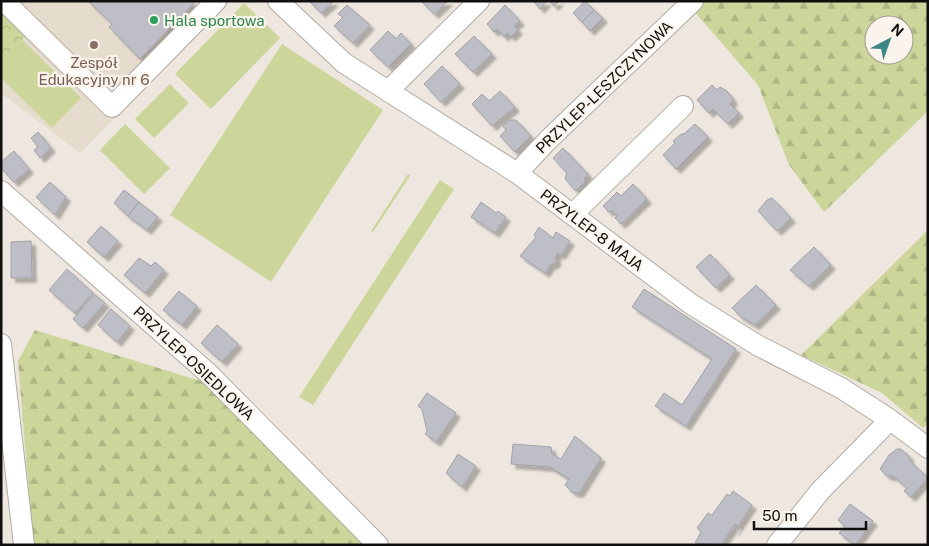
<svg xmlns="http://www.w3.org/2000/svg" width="929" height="546" font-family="'Public Sans',sans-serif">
<defs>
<pattern id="forest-firs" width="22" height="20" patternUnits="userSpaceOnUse" patternTransform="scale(1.25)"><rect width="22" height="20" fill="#ccd69a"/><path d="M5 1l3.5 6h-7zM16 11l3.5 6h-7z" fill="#aeb684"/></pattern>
<pattern id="park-crowns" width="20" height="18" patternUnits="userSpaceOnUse" patternTransform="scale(1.25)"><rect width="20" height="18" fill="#ccd69a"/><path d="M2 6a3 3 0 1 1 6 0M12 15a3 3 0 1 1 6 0" fill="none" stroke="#aeb684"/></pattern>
<filter id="shadow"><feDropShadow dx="4.5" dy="4.5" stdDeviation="1" flood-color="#0004"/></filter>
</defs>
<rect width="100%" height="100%" fill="#ede7df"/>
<path fill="#e6dccd" d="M1,1H230L80,153L1,93Z"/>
<path fill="url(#forest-firs)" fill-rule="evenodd" d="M702,1H928V111L824,212L789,165L758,85L693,10ZM874,25H904V55H874Z
M928,230V424L923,428L882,393L801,355Z
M35,330L217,386L368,545H33L18,361Z"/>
<path fill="url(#park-crowns)" d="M1,6L28,34L1,61Z"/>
<path fill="#ccd69a" d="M244,3L280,38L211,109L175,74Z
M22,40L81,98L52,128L1,78V61Z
M282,44L383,110L271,282L170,215Z
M170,84L189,103L154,138L135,119Z
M125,124L170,168L144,194L100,150Z
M408,174L410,176L373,232L371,231Z
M440,180L454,189L313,405L299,397Z"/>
<path fill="#bebec7" stroke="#a1a1aa" filter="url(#shadow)" d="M88,1H191L194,3L140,59L109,27L112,24Z
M309,1H334L321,13Z
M421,1H448L434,14Z
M533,1H547L540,9Z
M549,1H559L554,6Z
M585,1L594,10L582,22L573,13Z
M347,5L370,25L353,43L334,26L343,17L338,14Z
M505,5L520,21L514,26L518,30L511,37L507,33L504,37L497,29L494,32L487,24Z
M594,10L603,18L590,31L582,22Z
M388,31L396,39L401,33L411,44L388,67L370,50Z
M474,36L492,54L473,72L455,54Z
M442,66L460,84L441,102L424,84Z
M712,85L717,90L720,87L727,91L733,100L730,104L739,113L728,124L713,109L709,113L697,100Z
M500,91L515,107L492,126L472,104L482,94L489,101Z
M509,120H516L531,136L515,152L500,136L506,130L503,126Z
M695,124L708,137L676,169L663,155L675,143L673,141L680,135L685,133Z
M38,132L51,148L40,158L34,150L38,147L31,138Z
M563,148L588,174L584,179L586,181L576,191L565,179L567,173L553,158Z
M14,151L29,169L14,182L1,168V162Z
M50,182L66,197L55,215L36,197Z
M633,184L647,199L621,224L615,218L617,216L612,210L609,212L603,206L617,192L621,196Z
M124,190L139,202L128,216L114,203Z
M772,198L791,218L777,231L758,211L767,200Z
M139,202L158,217L147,230L128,216Z
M481,202L496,213L498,211L506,217L495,233L471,217Z
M101,226L118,241L104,257L87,242Z
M539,227L553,238L556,232L570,241L561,255L558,253L555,258L557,260L553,265L551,264L545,273L520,256L536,237L534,235Z
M31,241L32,278H11V242Z
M814,247L831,265L809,286L790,270Z
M710,254L730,275L716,288L696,267Z
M139,258L151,266L155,262L164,270L145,293L124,275Z
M67,269L93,293L75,313L49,290Z
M756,285L776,305L755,325L741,317L732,308Z
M644,289L736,349L686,426L655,406L664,393L682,405L712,359L632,307Z
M179,291L197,306L182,325L163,310Z
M94,294L105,303L83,328L73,319Z
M111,309L130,326L117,342L98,325Z
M217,325L238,344L222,362L201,343Z
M427,393L456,413L436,442L425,434L427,431L422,409L418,406Z
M575,436L601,458L579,493L572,492L565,485L569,479L550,467L511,464L513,444L551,447L552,454L561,459Z
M897,449H901L910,457L908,459L928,478L911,497L904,491L907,488L893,476H887L880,469L889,455Z
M458,454L476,466L462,487L446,473Z
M733,491L752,505L734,532L737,525L735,524L721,545L695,543L701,532L697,528L708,513L712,515L727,494L730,496Z
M850,504L873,521L855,545L839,533L845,526L838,520Z"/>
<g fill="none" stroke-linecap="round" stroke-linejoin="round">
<defs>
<path id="minor" d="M4,1L112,107L216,1
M278,1L344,63L517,173L691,304L757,345L841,388L889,419L928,448
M389,92L394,85L479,1
M517,173L548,140L693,1
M1,191L208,373L378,545
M574,216L579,208L683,106
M1,344L24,545
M777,545L821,490L881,429L889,419"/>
</defs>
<use href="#minor" stroke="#b0aba3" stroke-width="22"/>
<use href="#minor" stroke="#fff" stroke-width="20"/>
</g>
<circle fill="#2e9e5b" stroke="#faf4ec" stroke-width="2" cx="154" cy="20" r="5"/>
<circle fill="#8d6e63" stroke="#faf4ec" stroke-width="2" cx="94" cy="45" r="5"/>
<g text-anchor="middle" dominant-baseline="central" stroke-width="4.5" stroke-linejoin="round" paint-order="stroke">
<g font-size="15" fill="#27864d" stroke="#faf4ec" text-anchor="start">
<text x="164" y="20">Hala sportowa</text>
</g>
<g font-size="15" fill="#785e54" stroke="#faf4ec">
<text x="94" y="62">Zespół<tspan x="94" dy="17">Edukacyjny nr 6</tspan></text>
</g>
<g font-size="15" fill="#110f0d" stroke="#faf4ec">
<text transform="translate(604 87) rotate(-44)">PRZYLEP-LESZCZYNOWA</text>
<text transform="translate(592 230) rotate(37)">PRZYLEP-8 MAJA</text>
<text transform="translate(194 363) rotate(43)">PRZYLEP-OSIEDLOWA</text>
</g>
</g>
<rect width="929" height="546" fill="none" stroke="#110f0d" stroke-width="5"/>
<g transform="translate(889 40) rotate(41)"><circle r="24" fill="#faf4ec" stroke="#9d9893"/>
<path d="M0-4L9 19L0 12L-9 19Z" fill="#3d8686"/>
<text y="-8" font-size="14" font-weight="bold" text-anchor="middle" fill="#110f0d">N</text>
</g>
<path d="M754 521v8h112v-8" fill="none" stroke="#110f0d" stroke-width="2.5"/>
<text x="762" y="521" font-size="15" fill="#110f0d" stroke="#faf4ec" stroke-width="4" paint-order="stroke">50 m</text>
</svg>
